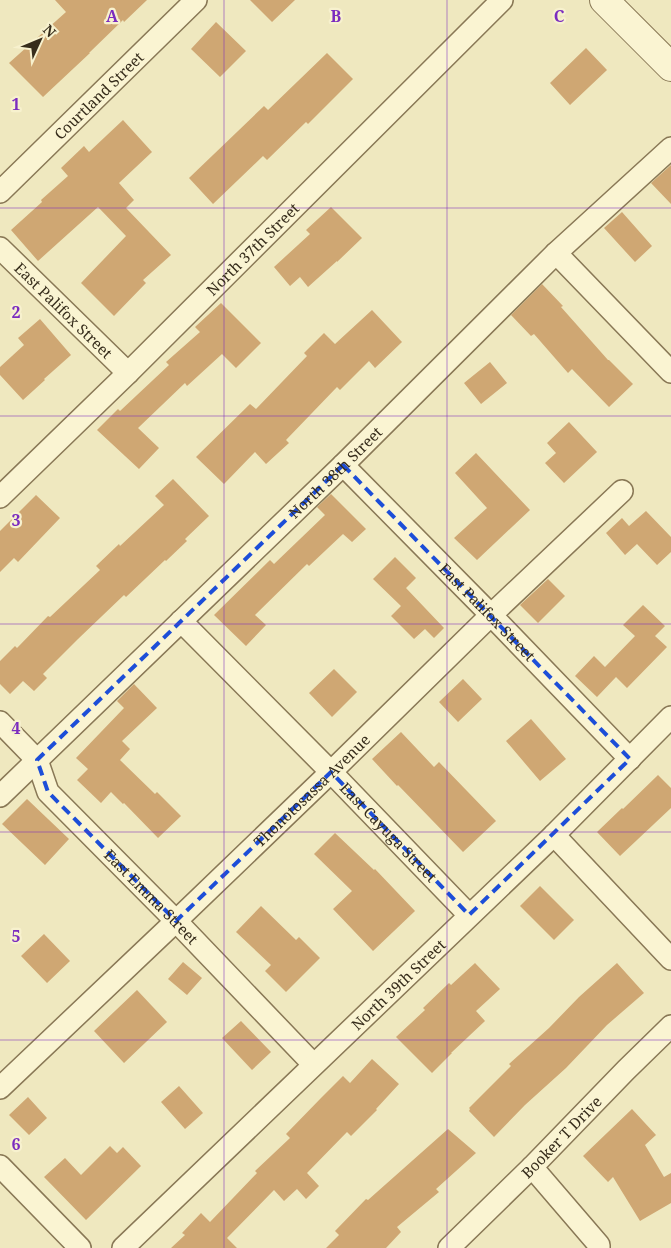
<svg xmlns="http://www.w3.org/2000/svg" width="671" height="1248" font-family="'Noto Serif',serif">
<rect width="100%" height="100%" fill="#efe8bf"/>
<path fill="#cfa773" d="M55,0H147L124,22L123,20L89,53H90L43,97L9,63L66,12Z
M250,0H295L272,22Z
M216,22L246,51L220,77L191,49Z
M586,48L607,70L570,105L550,83Z
M327,53L353,79L308,124L306,122L267,160L263,156L213,204L189,178L264,106L268,110Z
M123,120L152,152L119,183L134,200L126,208L171,255L143,280L146,283L114,316L81,283L126,236L98,207L38,261L11,230L42,202L41,200L68,176L61,168L84,146L89,152Z
M671,165V204L651,183Z
M331,207L362,238L337,262V261L308,287L300,277L290,286L274,267L310,234L306,230Z
M622,212L652,246L635,262L604,228Z
M542,284L563,306L561,307L608,360H609L633,384L609,407L572,369L568,373L534,334L531,336L511,315Z
M221,303L261,343L236,368L222,354L187,386L185,383L138,428L159,448L139,469L97,430L118,409L120,411L169,365L166,362L200,332L195,327Z
M372,310L402,342L375,368L369,361L340,390L337,387L286,440L289,443L266,464L255,452L224,484L196,457L250,404L256,409L307,356L304,353L324,333L335,344Z
M40,319L71,355L44,379L45,380L23,400L0,375V367L24,345L18,338Z
M490,362L507,383L481,404L464,383Z
M569,422L597,452L564,483L545,463L556,453L547,443Z
M476,453L530,510L477,560L454,538L487,508L455,473Z
M173,479L209,516L185,539L187,541L166,561L165,560L126,597L124,595L78,639L43,674L47,678L34,691L23,681L10,694L0,684V661L15,646L17,648L48,616L50,617L100,570L96,566L119,544L120,546L164,505L155,496Z
M331,494L366,529L352,542L343,534L309,566L307,564L255,615L266,625L246,646L214,615L270,560L274,564L325,515L317,507Z
M36,495L60,518L18,562L14,558L0,572V531Z
M646,511L671,537V552L657,565L637,544L625,555L606,533L622,518L629,526Z
M395,557L416,578L406,588L444,628L434,638L425,629L414,639L391,616L401,606L373,579Z
M548,579L565,596L538,623L520,605Z
M643,605L665,626L655,636L667,647L627,688L616,677L597,697L575,676L594,656L605,667L635,636L623,625Z
M334,669L357,692L332,717L309,693Z
M463,679L482,699L458,722L439,702Z
M134,684L157,708L122,741L130,749L120,760L155,794L157,792L181,816L158,838L124,803L123,804L111,792L101,803L77,780L88,769L76,758L124,708L117,701Z
M531,719L566,759L540,781L506,741Z
M401,732L434,767L439,762L496,821L463,852L398,785L397,786L372,759Z
M658,775L671,788V808L620,856L597,832L622,808L623,809Z
M27,799L69,839L45,865L2,824Z
M335,833L374,870L375,869L415,911L373,951L333,909L352,891L314,854Z
M540,886L574,920L554,940L520,906Z
M261,906L296,940L299,937L320,958L286,992L265,971L271,965L236,932Z
M44,934L70,961L47,983L21,956Z
M183,962L202,978L187,995L168,979Z
M475,963L500,989L476,1011L485,1021L451,1053H452L432,1073L396,1037L425,1010L423,1008L449,983L451,985Z
M617,963L644,993L607,1025L566,1068L525,1105L494,1137L469,1111L470,1109L469,1108L511,1066L509,1064L549,1028L579,997Z
M137,990L167,1022L124,1063L94,1031Z
M241,1021L271,1052L252,1070L222,1038Z
M372,1059L399,1084L376,1109L377,1110L351,1136L347,1132L307,1173L319,1186L306,1199L297,1189L284,1201L274,1190L227,1238L237,1248H171L185,1235L182,1233L201,1213L210,1222L257,1173L255,1171L290,1138L286,1134L321,1098L343,1076L350,1083Z
M179,1086L203,1113L185,1129L161,1102Z
M28,1097L47,1118L29,1135L9,1115Z
M632,1109L656,1135L645,1145L664,1177L671,1173V1203L640,1221L613,1177L608,1182L583,1156Z
M448,1129L476,1153L436,1189L439,1192L397,1227L401,1232L386,1248H326L339,1235L335,1231L366,1199L368,1200Z
M110,1146L117,1153L123,1147L141,1166L86,1220L44,1177L65,1158L81,1175Z"/>
<g fill="none" stroke-linecap="round" stroke-linejoin="round">
<defs>
<g id="minor">
<path id="s1" d="M0,192L196,0"/>
<path id="s2" d="M0,248L128,373"/>
<path d="M556,253L671,372"/>
<path id="s3" d="M343,465L491,615L630,759"/>
<path id="s4" d="M0,497L128,373L502,0"/>
<path id="s5" d="M181,621L331,772L469,915"/>
<path id="s6" d="M0,722L37,760L48,792L176,921L313,1064"/>
<path id="s7" d="M0,796L343,465L556,253L671,148"/>
<path d="M554,835L671,959"/>
<path id="s8" d="M0,1088L176,921L331,772L491,615L622,491"/>
<path d="M0,1166L80,1248"/>
<path d="M532,1167L599,1245V1248"/>
<path id="s9" d="M123,1248L554,835L671,717"/>
<path id="s10" d="M449,1248L532,1167L626,1070L671,1026"/>
</g>
<path id="tertiary" d="M604,0L671,67"/>
</defs>
<use href="#minor" stroke="#897856" stroke-width="24"/>
<use href="#tertiary" stroke="#897856" stroke-width="30"/>
<use href="#minor" stroke="#faf4d2" stroke-width="21"/>
<use href="#tertiary" stroke="#faf4d2" stroke-width="28"/>
</g>
<path fill="none" stroke="#1d4ed8" stroke-width="4" stroke-dasharray="10 6" stroke-linejoin="round" d="M343,465L630,759L469,915L331,772L176,921L48,792L37,760Z"/>
<path fill="none" stroke="#7b2cbf" stroke-width="1" stroke-opacity="0.55" d="M224,0V1248M447,0V1248M0,208H671M0,416H671M0,624H671M0,832H671M0,1040H671"/>
<g text-anchor="middle" dominant-baseline="central" stroke-width="4.5" stroke-linejoin="round" paint-order="stroke">
<g font-size="15" fill="#372d1c" stroke="#f7f1ce">
<text stroke="none"><textPath href="#s1" startOffset="138">Courtland Street</textPath></text>
<text stroke="none"><textPath href="#s4" startOffset="354">North 37th Street</textPath></text>
<text stroke="none"><textPath href="#s2" startOffset="89">East Palifox Street</textPath></text>
<text stroke="none"><textPath href="#s7" startOffset="466">North 38th Street</textPath></text>
<text stroke="none"><textPath href="#s3" startOffset="206">East Palifox Street</textPath></text>
<text stroke="none"><textPath href="#s8" startOffset="431">Thonotosassa Avenue</textPath></text>
<text stroke="none"><textPath href="#s5" startOffset="296">East Cayuga Street</textPath></text>
<text stroke="none"><textPath href="#s6" startOffset="234">East Emma Street</textPath></text>
<text stroke="none"><textPath href="#s9" startOffset="381">North 39th Street</textPath></text>
<text stroke="none"><textPath href="#s10" startOffset="158">Booker T Drive</textPath></text>
</g>
</g>
<g font-size="16" text-anchor="middle" font-weight="bold" fill="#7b2cbf" stroke="#f7f1ce" stroke-width="4.5" stroke-linejoin="round" paint-order="stroke">
<text x="112" y="22">A</text>
<text x="336" y="22">B</text>
<text x="559" y="22">C</text>
<text x="16" y="110">1</text>
<text x="16" y="318">2</text>
<text x="16" y="526">3</text>
<text x="16" y="734">4</text>
<text x="16" y="942">5</text>
<text x="16" y="1150">6</text>
</g>
<g transform="translate(40 40) rotate(46)" stroke="#f7f1ce" stroke-width="4" paint-order="stroke">
<path d="M0-4L9 19L0 12L-9 19Z" fill="#372d1c"/>
<text y="-8" font-size="14" font-weight="bold" text-anchor="middle" fill="#372d1c">N</text>
</g>
</svg>
